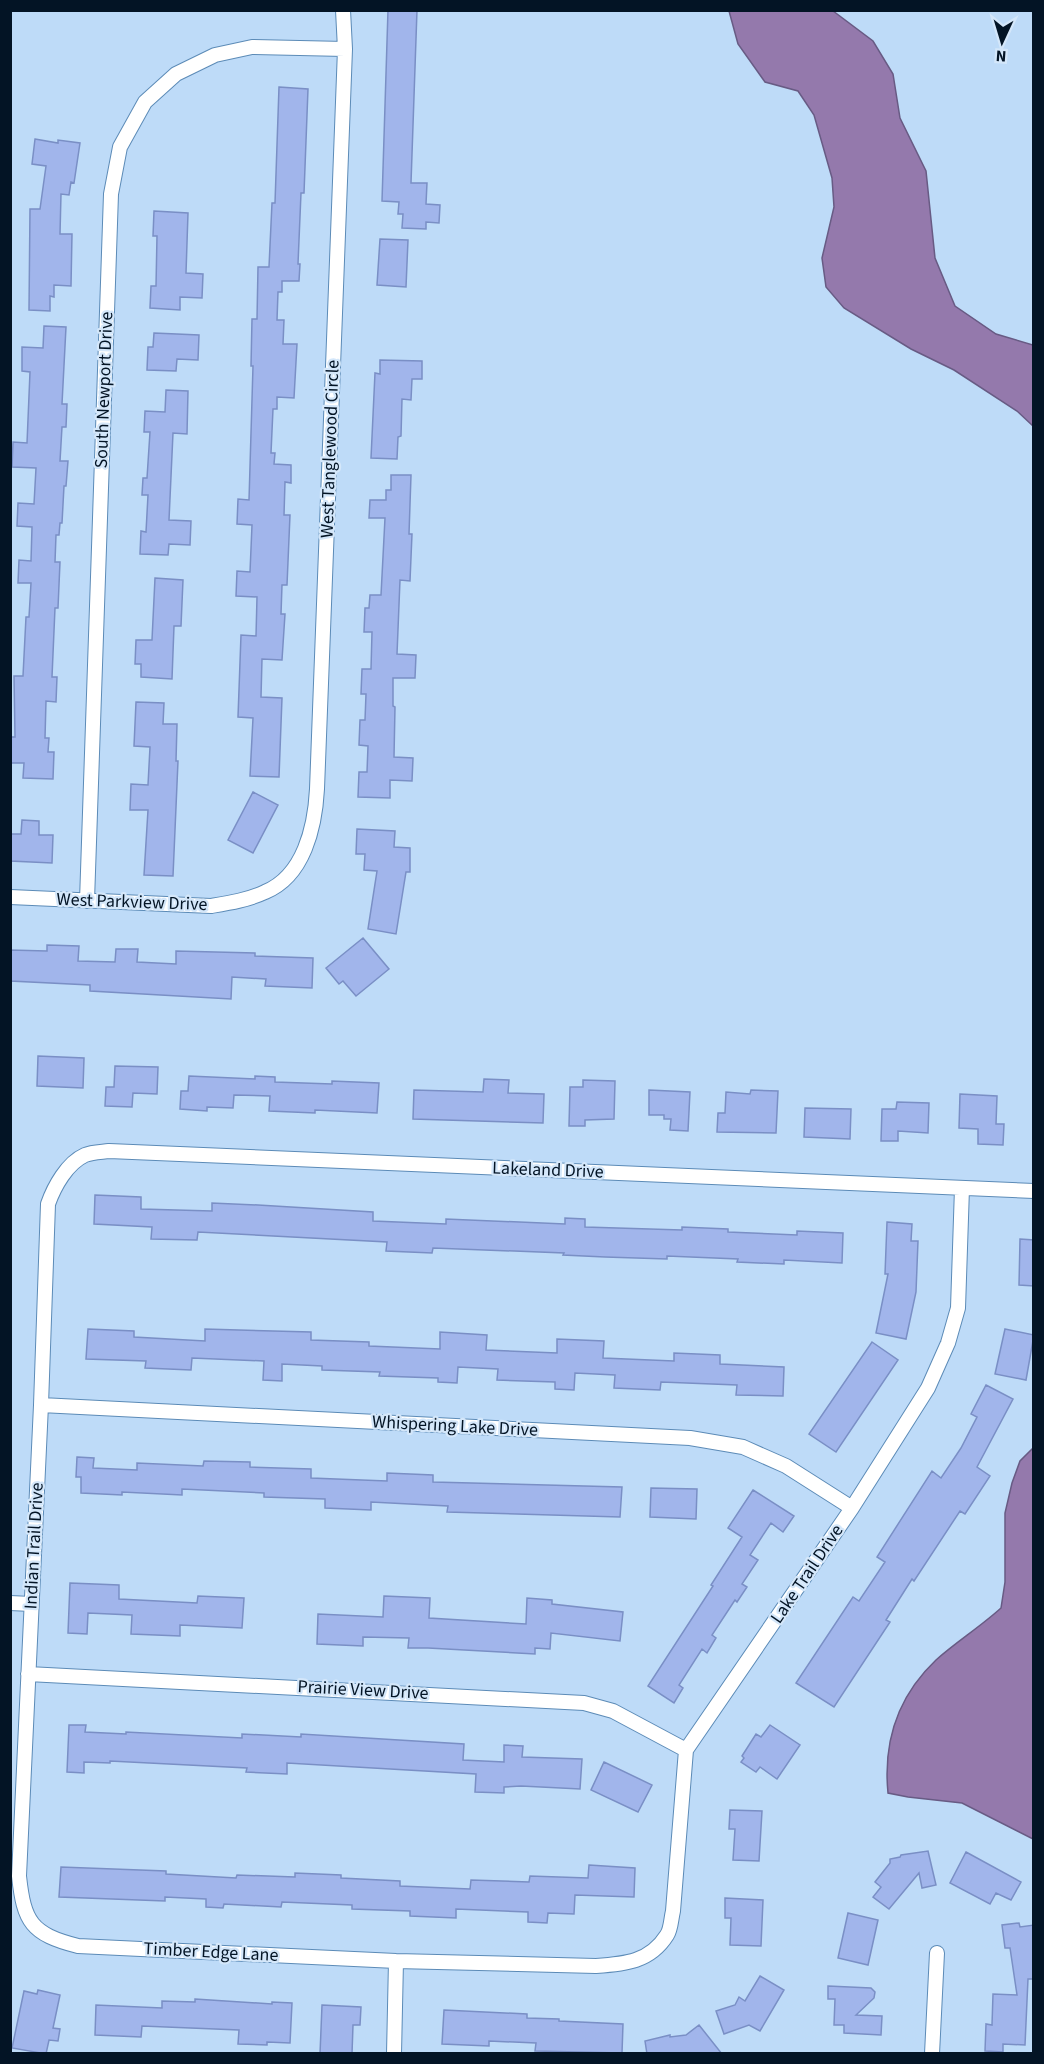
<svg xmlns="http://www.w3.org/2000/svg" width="1044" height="2064" font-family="'Source Sans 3',sans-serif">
<rect width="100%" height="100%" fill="#bedbf8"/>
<path fill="#9479ac" stroke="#685b84" stroke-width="1.5" d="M729,11H833L873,41L893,74L900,118L926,171L935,258L955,306L996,334L1033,345V426L1017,411L954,370L911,349L844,308L826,287L822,258L834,207L832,178L814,115L798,91L765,82L738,44Z
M1033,1448V1839L962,1803L908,1797L888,1793C883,1741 898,1696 936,1660C956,1642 980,1627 1001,1608L1005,1582V1513L1012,1483L1020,1461Z"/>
<path fill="#a1b5eb" stroke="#7a8fc5" stroke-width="1.5" d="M388,10H417L411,183H427L426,204L440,205L439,223L426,222V229L402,228L403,214H398L399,202L382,201Z
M279,87L308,89L304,193H301L298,264H300L299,281H282V292H278L277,320H284L283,344H297L294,398L277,397V409H273L271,453H275L274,464L291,465V483L285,482L284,515H290L287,585H282L281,614H285L282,660L262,659L261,697L282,698L279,777L250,776L253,718L238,717L241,635L256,636L257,597L236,596L237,571L250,572L252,525L237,524L238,499L249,500L253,366H251L252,319H257L258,267H269L272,203H275Z
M35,139L58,143V140L80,143L74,183L71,182L69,195L61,194L60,234H72L71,286L54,285V297L50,296V311L29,310L30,209H40L46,166L32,164Z
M154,211L188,213L186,273L203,274L202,298L180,297V310L150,308L151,286H156L157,236H153Z
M380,239L408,240L406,287L377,285Z
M44,326L66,327L62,404H67L66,427H62L60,461H68L66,486H64L62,523H60L59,535H56L55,562H60L58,608H55L52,677H57L56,702L46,701L45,738H49L48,752H54L53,779L23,778L24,763H10V737H15L14,676H23L26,617H29L31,583H18L19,560L31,561L32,527L17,526L18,503L34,504L36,468L12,467L13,442L27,443L30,372L22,371V347L43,348Z
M154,333L199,335L198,360L177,359L176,371L147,370L148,347H153Z
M380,360L422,361V379H412L411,400L402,399L401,436L398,437L397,459L371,458L375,373L380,374Z
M166,390L188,391L187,434L173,433L169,520L191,521L190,545L169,544L168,555L140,554L141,531L146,532L148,495H142L143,478H147L150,432H144L145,411L165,412Z
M391,475H411L409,534H412L410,581L400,580L397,654L416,655L415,678H393V706L395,707L394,757L413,758L412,781L390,780V798L358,797L359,772H367L368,746L359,745L360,720H365L366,694H361L362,669H371L372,632H364L365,608H369L370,595H381L385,518H369L370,500H386V490H391Z
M155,578L183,580L181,626H174L172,679L141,677V664H135L136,640H152Z
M136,702L164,703L163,724H177L176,761H178L173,876L144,875L148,810H130L131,784L148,785L150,747L134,746Z
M253,792L278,805L253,853L228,840Z
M22,820L39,821V835H53L52,863L10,861V834H21Z
M357,829L395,831L394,847L410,848V872H406L396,934L368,929L377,871L364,870L365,854H356Z
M363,938L389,969L356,996L343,981L339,984L326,968Z
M47,945L79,946L78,961L115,962L116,949H138L137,962L176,964V951L255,953V956L313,958L312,988L265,986L266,979L232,977L231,999L90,991V985L10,981V950L47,951Z
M38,1056L84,1058L83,1088L37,1086Z
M115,1066L158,1067L157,1094L133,1093L132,1107L105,1106L106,1087H114Z
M189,1076L255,1079V1076L275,1077V1082L332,1084V1081L379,1083L377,1113L315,1110V1113L269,1111L270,1096L234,1095L233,1108L207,1107V1111L180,1109L181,1091H188Z
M484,1079L509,1080L508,1093L544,1094L543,1123L413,1119L414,1090L483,1092Z
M583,1080L615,1081L614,1119L585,1120V1126H569L570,1087H583Z
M649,1090L690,1092L688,1131L670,1130L671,1119H664V1115H649Z
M751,1090L778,1091L776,1133L717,1132L718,1113H725L726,1092L750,1094Z
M960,1094L997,1096L996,1124H1004L1003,1145L978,1144V1129L959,1128Z
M897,1102L929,1103L928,1133L898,1131V1141H881L882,1109H896Z
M805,1108L851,1109L850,1139L804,1137Z
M95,1195L141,1197V1209L212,1211V1203L258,1205L373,1212V1221L446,1224V1219L565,1224V1218L585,1219V1227L682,1230V1227L728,1229V1232L797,1235V1231L843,1233L842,1263L784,1260V1264L737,1262L738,1259L667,1256V1259L605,1257L563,1255L564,1253L433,1248L432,1253L386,1251L387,1242L198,1232L197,1240L151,1239L152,1227L94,1224Z
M887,1222L912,1224L911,1241H918L916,1292L906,1339L876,1333L888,1274H885Z
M1020,1239L1034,1240V1286L1019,1285Z
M88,1329L134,1331V1337L205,1341V1329L311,1332V1340L369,1342V1346L440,1349V1332L487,1335L486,1350L557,1353V1339L604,1341L603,1358L674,1361V1353L720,1355V1364L784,1367L783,1396L736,1395L737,1385L661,1382L660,1390L614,1388L615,1375L575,1373L574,1390L555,1389V1382L497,1380L498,1369L458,1367L457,1383L438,1382V1378L379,1376L380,1372L322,1370V1366L282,1364V1381L263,1380L264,1361L192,1358L191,1370L145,1368L146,1361L86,1359Z
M1005,1329L1034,1335L1026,1380L995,1374Z
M872,1342L898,1360L836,1452L809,1434Z
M986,1385L1013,1399L977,1467L990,1476L965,1514L960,1511L914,1581L912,1579L886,1620L890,1622L834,1707L796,1683L853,1597L859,1601L885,1562L877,1557L932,1471L941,1478L961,1448L977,1417L971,1414Z
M77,1457L94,1458L93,1468L137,1470V1463L203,1466L204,1461L250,1462V1467L311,1469V1478L387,1481V1473L433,1475V1482L622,1487L620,1517L447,1512L448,1506L371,1502V1510L325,1508V1499L264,1497V1493L182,1489V1495L122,1492V1495L81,1493V1477H76Z
M651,1488L697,1489L696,1519L650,1517Z
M753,1490L794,1516L783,1532L771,1523L750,1555L758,1560L742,1584L747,1587L737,1602L735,1600L712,1635L716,1638L707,1653L702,1649L679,1685L683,1688L674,1703L648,1686L713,1586L711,1585L742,1537L728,1528Z
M70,1583L119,1585V1599L197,1603L198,1596L244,1598L242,1628L180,1625V1636L131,1634L132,1615L88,1613L87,1634L68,1633Z
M384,1596L430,1598L429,1618L526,1624L527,1598L552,1600V1604L623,1612L620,1641L551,1633L550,1649L535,1648V1654L428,1648H408L409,1638L363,1637V1646L317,1644L318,1614L383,1617Z
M69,1725H86L85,1732L126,1734V1732L242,1738V1734L301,1737V1734L464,1744L463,1760L504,1762V1745L523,1746L522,1757L582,1759L580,1789L521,1786L504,1787V1793L475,1792L476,1774L287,1763V1774L246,1772L247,1768L110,1761V1763L84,1762V1773L67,1772Z
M770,1725L800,1745L777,1779L760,1767L756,1772L741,1762L744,1758L742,1756L756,1734L761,1737Z
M604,1762L652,1785L638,1812L591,1790Z
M730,1810L762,1811L759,1861L733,1860L735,1829H729Z
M928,1851L936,1885L922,1888L919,1873L889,1909L873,1897L881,1887L875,1882L890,1863V1859L900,1857L901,1855Z
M966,1852L1021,1882L1011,1900L996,1893L990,1904L950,1883Z
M589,1865L635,1868L634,1897L575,1895L574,1914L548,1913L547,1923L528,1922V1912L456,1909V1918L410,1916V1911L352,1909V1905L282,1902L281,1907L224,1904L223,1908L206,1907V1899L165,1897V1901L59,1897L61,1867L166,1871V1874L236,1878L237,1875L295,1877V1873L341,1875V1878L400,1881V1886L470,1889L471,1880L529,1882L530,1876L588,1878Z
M725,1898L763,1900L761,1946L730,1945L731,1918H725Z
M848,1913L878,1920L868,1965L838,1958Z
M1019,1923L1020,1927L1034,1925V1979H1028L1025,2045L1003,2044V2052L985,2051L986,2024L992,2025L993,1994L1017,1995L1010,1948H1005L1002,1925Z
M760,1976L784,1990L760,2031L749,2025L724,2034L716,2011L735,2005L739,1997L745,2001Z
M828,1986L871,1988L875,1992L874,1998L856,2015L882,2016L881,2035L844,2033V2025H834L835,1999H828Z
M38,1990L60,1995L53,2028L60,2029L58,2041L49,2040L46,2054L12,2048L24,1991L37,1994Z
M195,1999L272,2004V2002L292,2003L290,2043L267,2042V2045L238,2044L239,2030L142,2026L141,2037L95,2035L96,2005L162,2008V2001L195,2002Z
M322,2005L361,2007L360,2025H353L352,2054H320Z
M444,2010L527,2014V2018L559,2019V2021L623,2024L622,2053L535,2051L536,2043L489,2041V2046L442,2044Z
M699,2025L722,2054H647L645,2041L670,2035V2037L686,2035Z"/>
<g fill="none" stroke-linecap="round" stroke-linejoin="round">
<defs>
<path id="street" d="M10,897L211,906C229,903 248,900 265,892C304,876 315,827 317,789L345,49L343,10
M87,901L111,194L120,147L145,102L176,74L215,55L252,47L345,49
M962,1188L958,1308L948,1343L928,1388L852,1508L686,1750L673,1911C671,1919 671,1929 667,1935C650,1962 625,1964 596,1966L396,1961L78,1946C31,1934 24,1922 19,1876L41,1405L48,1204C54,1187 67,1163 85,1155C92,1152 102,1152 109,1151L1034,1191
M41,1405L690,1438L743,1447L786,1466L852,1508
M10,1603L31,1604
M28,1674L584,1703L613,1711L686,1750
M394,2054L396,1961
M932,2054L937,1953"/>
</defs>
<use href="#street" stroke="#5c8bb7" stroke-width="16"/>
<use href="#street" stroke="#fff" stroke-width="14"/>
</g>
<g text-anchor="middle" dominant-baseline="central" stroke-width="4.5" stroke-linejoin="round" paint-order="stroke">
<g font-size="18" fill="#031425" stroke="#d4e7fa">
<text transform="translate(104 390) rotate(-88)">South Newport Drive</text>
<text transform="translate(330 449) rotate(-88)">West Tanglewood Circle</text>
<text transform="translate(132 902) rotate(2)">West Parkview Drive</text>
<text transform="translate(548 1170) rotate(2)">Lakeland Drive</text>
<text transform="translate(455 1426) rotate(3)">Whispering Lake Drive</text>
<text transform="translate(34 1546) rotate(-87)">Indian Trail Drive</text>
<text transform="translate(807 1574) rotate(-56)">Lake Trail Drive</text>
<text transform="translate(363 1690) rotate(3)">Prairie View Drive</text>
<text transform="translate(211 1952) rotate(3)">Timber Edge Lane</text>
</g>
</g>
<rect width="1044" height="2064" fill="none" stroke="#031425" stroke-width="24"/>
<g transform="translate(1002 42) rotate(184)" stroke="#d4e7fa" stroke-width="4.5" paint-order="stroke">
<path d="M0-4.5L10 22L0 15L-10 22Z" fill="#031425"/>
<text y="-9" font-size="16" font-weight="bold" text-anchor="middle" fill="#031425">N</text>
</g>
</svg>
